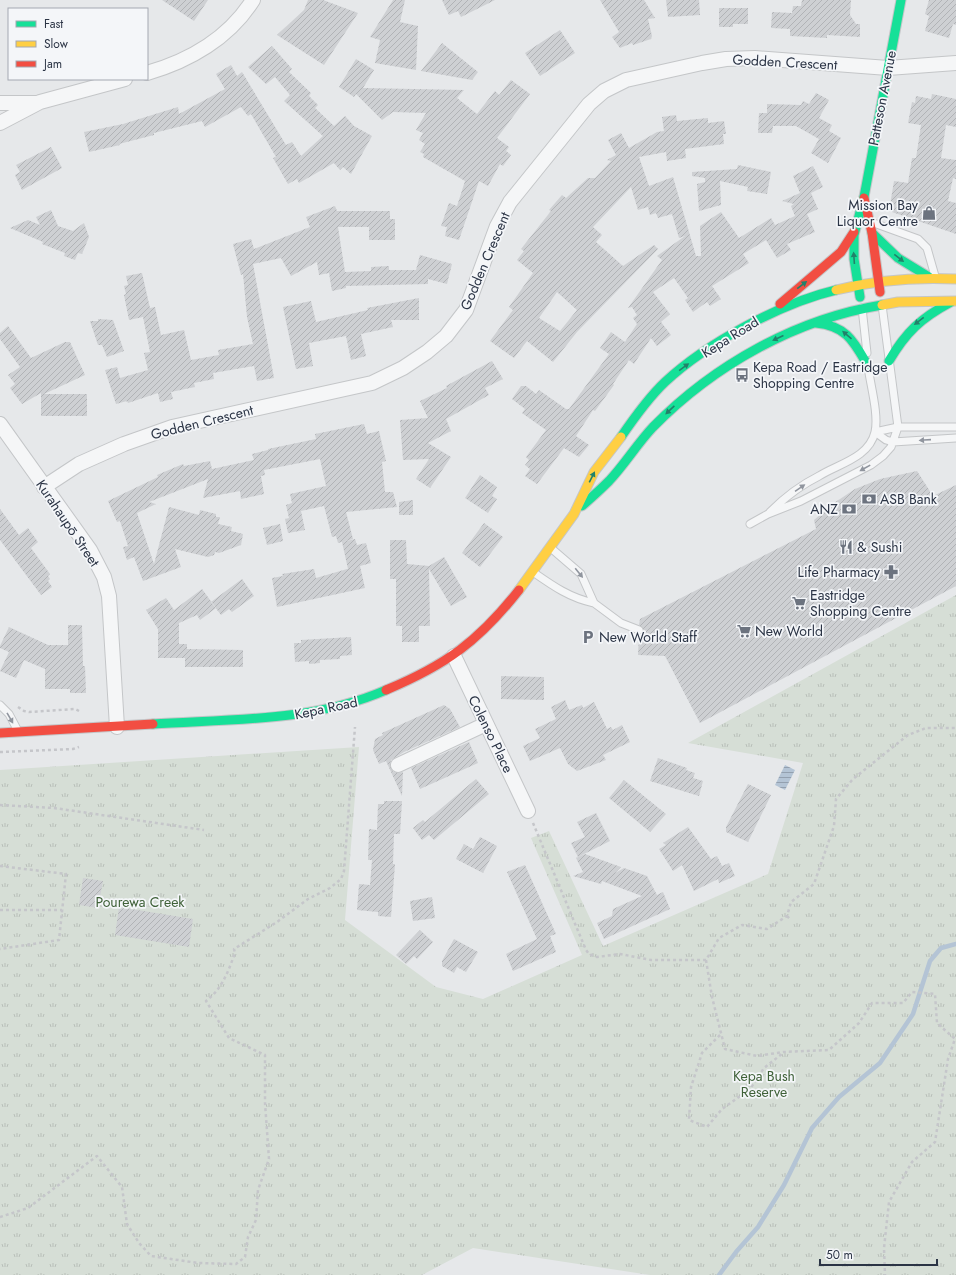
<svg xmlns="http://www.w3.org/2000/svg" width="956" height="1275" font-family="Jost,sans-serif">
<defs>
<pattern id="park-tufts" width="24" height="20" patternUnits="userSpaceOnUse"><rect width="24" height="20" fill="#d6ded6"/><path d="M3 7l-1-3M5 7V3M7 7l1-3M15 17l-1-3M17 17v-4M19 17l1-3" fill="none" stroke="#b8bfb9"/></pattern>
<pattern id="water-rules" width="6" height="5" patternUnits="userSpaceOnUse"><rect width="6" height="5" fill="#b4c4d5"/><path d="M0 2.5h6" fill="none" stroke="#93a0af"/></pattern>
<pattern id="building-hatch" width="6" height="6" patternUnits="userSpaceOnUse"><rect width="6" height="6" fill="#ced0d3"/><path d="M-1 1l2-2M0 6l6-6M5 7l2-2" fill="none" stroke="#b1b3b6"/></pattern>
</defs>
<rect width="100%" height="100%" fill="#e6e8ea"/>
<path fill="url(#park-tufts)" d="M956,595V1275H650L473,1248L422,1275H0V770L359,747L345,920L436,987L483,999L582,955L531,838L549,831L603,946L768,874L803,763L688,743Z"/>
<path fill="url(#water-rules)" d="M785,765L795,770L785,790L775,785Z"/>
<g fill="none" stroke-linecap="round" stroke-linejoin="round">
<path stroke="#b4c4d5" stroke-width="4.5" d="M719,1275L736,1252L758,1227L784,1185L812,1128L839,1097L880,1063L913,1014L930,961L941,948L956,944"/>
</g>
<path fill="url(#building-hatch)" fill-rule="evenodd" d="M162,0H208L194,21Z
M308,0H323L358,13L324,65L277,35L304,10Z
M393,0H405L400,22L418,26L416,70L375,63L380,40L370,37Z
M442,0H495L461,17L458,11L449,15Z
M600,0H644L655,18L648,19L652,36L651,39L633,45L632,43L620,48L612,37L619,32Z
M666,0H699L700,15L668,17Z
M802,0H851L850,15L856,24H860V37L827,35V38L790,36V29L771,28L772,12L792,13L793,6H801Z
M929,0H956V25L953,24L949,38L925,31L929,16L925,14Z
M719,8H748V24H733V27H719Z
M560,30L575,53L540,76L525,53Z
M442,43L478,72L472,80L421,71Z
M272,46L292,69L289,72L311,93L309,96L318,105L315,108L334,126L345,116L354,126L372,136L351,174L343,167L340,170L334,163L299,183L297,179L288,184L273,158L276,157L251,114L248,116L241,107L205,127L202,121L154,133V135L119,144L120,145L89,152L84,132L123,124L178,107L179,114L225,89L216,74L231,65L237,76L242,72L286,145L292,142L301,156L323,136L284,101L290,95L275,77L266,84L248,67Z
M356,59L374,70L363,88L464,90L457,98L477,114L495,91L499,95L511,80L530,94L497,138L509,147L506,151L511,155L503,166L500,164L488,186L479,181L459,240L445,236L447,227L441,226L449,203L457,206L465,181L423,157L424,154L420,152L425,144L419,140L423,133L416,130L426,113L393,112L382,120L356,94L354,97L339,87Z
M816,93L829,100L819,118L832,125L829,131L841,138L828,163L811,153L819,139L796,126H773L772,133H758L759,113H767V104L801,105L803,101L809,104Z
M932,94L956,99V127L946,125L941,158L956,160V179L953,178L948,201L956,203V234L889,211L894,181L908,183L912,158H916L921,125L908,123L912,102L915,103L916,96L931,99Z
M676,115L677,121L708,118V123L724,121L726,134H723L724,144L685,149L686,158L667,161L666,152L639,157L649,186L673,177L696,256H701L700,226L721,212L739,238L771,218L775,225L795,216L791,206L794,204L782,201L800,193L793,176L813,166L823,187L811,193L818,209L807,214L815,232L787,244L791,250L777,258L766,240L743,254L749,263L712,286L721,299L710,306L707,302L693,312L685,300L688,298L674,278L653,292L670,314L661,322L671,335L657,346L651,338L634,364L629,360L613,384L614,385L595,411L593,410L576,436L589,445L579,457L564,448L537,484L525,476L530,469L525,465L529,460L526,457L546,430L522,413L525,409L512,399L521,386H526L536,394L539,390L566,409H569L609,354L600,348L611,332L625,342L637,324L633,318L637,315L632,307L628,308L662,260L657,256L685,236L679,238L672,214L658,218L656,213L650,215L648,207L638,210L631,187L593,227L602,235L596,242L623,266L654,245L658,249L577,332L553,362L527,341L514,358L490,341L513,310L509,307L533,273L517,260L524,251L521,249L551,211L549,210L562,195L566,198L588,178H595L611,161L607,160L616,155L608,140L621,133L629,148L657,132L664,131L662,117ZM557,292L577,310L560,331L539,318Z
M51,147L62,168L22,190L15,175L20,172L16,165Z
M738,165L771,172L767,194L747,191L748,187L720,181L721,205L699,211L697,184L705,182V178L692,176V172L737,169Z
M335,206L337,211H390V219H395V240H369V227H338L345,272L371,271V267L389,266V270H416L420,255L452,264L447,284L428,279V284L346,286V288L332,291L329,273L319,275L317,262L291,276L281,258L253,264L274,378L257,381L254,366L213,373L214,379L194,383L195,387L171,392L173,399L160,402L158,393L128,403L126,399L127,401L116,404L105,370L117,367L120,378L148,370L144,353L150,352L143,317L129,320L124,295L126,294L124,286L128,285L126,276L142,273L150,308L155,307L161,335L184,330L191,360L219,355L218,350L253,344L247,317L243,274L241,275L233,244L251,239L254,249L310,227L306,217Z
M51,210L58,226L73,231L84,223L89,237L82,254L78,253L75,260L64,256L65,253L42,244L43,242L10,228L28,220L40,225L36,217Z
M419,298V320H391L393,327L361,334L366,356L351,360L346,336L309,343L313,366L296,369L283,307L311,301L316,322L368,310L367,308Z
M98,319L113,320L124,351L107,357L102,345H98L90,321H98Z
M8,326L31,358L65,342H70L85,375L44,394H87V416H41V393L22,404L10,388L15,384L8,375L20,367L0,339V333Z
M492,361L503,379L485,388L489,395L446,419L451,431L428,443L451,457L430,488L416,479L429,459L403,460L400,420L428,418L420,401L447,388L446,386Z
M364,424L367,434L379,431L386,461L382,462L385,492H393L397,507L346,512L353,539L338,543L336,536L332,537L324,506L301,511L305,530L288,533L285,519L289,518L286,505L292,503L290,494L326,486L320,459L264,470L265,475L261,476L264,494L241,499L240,491L203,498L208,479L149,502L156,504L137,513L154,564L169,507L199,515L200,510L216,514V517H220L218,524L232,527L231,531L243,534L241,545L219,553L215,552L214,555L208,557L175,549L181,567L143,581L134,557L127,560L123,547L128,546L120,521L117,522L108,501L158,477L157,475L183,464L184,466L210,461L212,469L254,460L252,454L268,450V449L316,439L315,434Z
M917,471L933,496L956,485V586L700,723L665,656L638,655L639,635L642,634L644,630L639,625L640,619L816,529L814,520L834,503L855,489L880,479Z
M480,475L497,487L492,496L497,499L488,513L465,498Z
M413,500V515H399V502Z
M0,509L19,535L28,528L38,542L31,548L50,574L48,576L50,579L48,581L52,587L41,595L0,540Z
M484,523L503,537L480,567L462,553Z
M280,524L283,541L267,545L263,528Z
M355,539L357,545L366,543L371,563L360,566L365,588L277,607L272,578L283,576L282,574L314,569L316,578L354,567L348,569L342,542Z
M390,540H406L407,564L429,566L444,557L467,597L451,606L429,569L430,626H419V642H402V626H396V579H390Z
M242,579L254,596L232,612L229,609L221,615L211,602Z
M202,589L216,608L200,620L197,615L179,623V644H187V649L243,650V667H185V658H158V629L146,610L166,598L174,610Z
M68,625H82L83,666H85L86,693H70V689H45V669L24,660L16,678L0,671L9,652L0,648V646L9,627L48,645H68Z
M351,637L352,655L340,656V659L320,660V663L309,664V661L295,662L294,643H301V640Z
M501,676L544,677V700L501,699Z
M565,700L569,710L582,705L583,708L594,702L607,729L611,727L613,730L622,725L630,742L603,755L606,760L577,771L568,764L560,748L530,761L523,746L540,738L535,729L556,719L551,707Z
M444,705L450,709L460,727L404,752L391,760L390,765L393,772L398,773L403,772L402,796L386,761L379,764L373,750L375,739L383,735L382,733Z
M469,742L478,763L420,789L411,768Z
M658,758L687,768L686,770L695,773L693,778L703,781L699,796L650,781Z
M476,779L489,794L434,840L429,835L422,840L413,828L423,820L425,822Z
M624,780L666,814L650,832L609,798Z
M748,784L771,795L748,842L726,832V827Z
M384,801H402L400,834H394L393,864H395L391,917L378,916V912L357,910L359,884L370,885L372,860H368L369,829L377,830L378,804H384Z
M596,813L610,841L578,857L571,843L585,837L577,822Z
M688,827L711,859L717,856L722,866L729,863L735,876L719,883L718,879L694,891L682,865L673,871L659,849L666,845L663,843Z
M480,837L497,846L483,873L456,859L464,844L473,849Z
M585,854L621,867L615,873L624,868L647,876L657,895L663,892L670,909L604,939L597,923L612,916L613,909L642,896L602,881L601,884L573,876L583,872L576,858Z
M525,865L556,934L550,936L556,952L513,971L506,954L537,939L507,872Z
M83,878L103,881L98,908L79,905Z
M432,897L435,918L413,921L410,901Z
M119,907L193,919L189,947L115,935Z
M420,930L433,942L417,959L414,956L406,964L396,955Z
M454,939L478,952L466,972L457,967L454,973L442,966V961Z"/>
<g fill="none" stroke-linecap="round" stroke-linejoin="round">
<defs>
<path id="lane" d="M871,222L918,239L927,248L935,276
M862,308L867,353
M875,432L886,440L893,442L956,438
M875,432L898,427H956
M770,512C784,498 801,485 819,476C838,464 869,458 875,432C879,414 870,384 868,366
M750,524L768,514L801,501L871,465L883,456L891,447L898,427L882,305
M533,572C553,586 570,598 594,603L581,574L552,549
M594,603L621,623L639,630
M0,705L9,714L18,731"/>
<path id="street" d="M147,73C189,61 229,38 253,0
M0,103H38
M0,123L40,102L125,79
M0,424L90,550L104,577L109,596L117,727
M44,487L79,464L124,444L172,427L372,383L403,368L427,352L446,336L466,310L497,226L510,202L589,104L604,91L626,80L702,63L726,59L755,58L888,68L956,63
M454,656L528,811
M398,765L486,724"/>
<path id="fast" d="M872,233L898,258L929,277
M860,297L854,259V235L864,197L901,0
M816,323C847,326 854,342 868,366
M889,361C906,332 921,318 951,302
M621,437C634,418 648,398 665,382C707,343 781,303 836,290
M582,506C591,498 600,490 609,481C625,464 637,444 653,427C714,365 796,319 882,305
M153,724C232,719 313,722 386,690"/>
<path id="slow" d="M836,290C876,280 915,277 956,279
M882,305L898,302L956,301
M519,590L574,514L594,472L621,437"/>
<path id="jam" d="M864,198L872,233L880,292
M780,304L841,252L854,232
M386,690C446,665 479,641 519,590
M0,733L153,724"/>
</defs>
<use href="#lane" stroke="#c4c6c8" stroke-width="9"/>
<use href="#street" stroke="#c4c6c8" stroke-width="16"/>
<use href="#fast" stroke="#c4c6c8" stroke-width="11"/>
<use href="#slow" stroke="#c4c6c8" stroke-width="11"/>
<use href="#jam" stroke="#c4c6c8" stroke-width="11"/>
<path stroke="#c5c6ca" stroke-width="2.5" stroke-dasharray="3 3" stroke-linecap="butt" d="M18,707L24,711L29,712L75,709L79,711
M0,752L73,749L79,747
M0,805L54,808L204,830
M533,823L586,950L589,954L597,957L620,954L651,960H706L719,938L742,925L767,929L787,916L791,902L814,884L834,826L836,799L853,779L908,735L926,728H956
M0,866L66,874L59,940L0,949
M0,910H62
M787,916L791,920
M706,960L712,997L725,1049L757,1056L783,1052L829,1050L859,1023L872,1003H903L912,992L935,994L937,1023L955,1039L948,1059L935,1142L912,1162L889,1202L884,1248L885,1275
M720,1035L702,1053L691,1087L689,1120L707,1127L722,1109L750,1089L764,1068L783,1053
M0,1217L28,1208L97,1156L122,1187L127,1224L139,1243L151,1256L198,1263L236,1264L245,1257L248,1237L256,1220L258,1190L269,1159L265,1103V1055L229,1038L206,1001C222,989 228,972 235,953L234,949L277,922L308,899L330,888L341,879L344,871L355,727"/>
<use href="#lane" stroke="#f5f6f7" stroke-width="7"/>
<use href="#street" stroke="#f5f6f7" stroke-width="14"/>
<use href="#fast" stroke="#16e098" stroke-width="9"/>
<use href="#slow" stroke="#ffcf43" stroke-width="9"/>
<use href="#jam" stroke="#f24e42" stroke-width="9"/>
</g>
<defs><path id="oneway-solid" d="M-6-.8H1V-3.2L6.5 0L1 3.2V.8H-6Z"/></defs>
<g fill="#22816a">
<use href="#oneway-solid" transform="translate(854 258) rotate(-94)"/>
<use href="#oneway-solid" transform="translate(899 258) rotate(38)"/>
<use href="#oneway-solid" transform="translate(802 285) rotate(-37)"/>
<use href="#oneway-solid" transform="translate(919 321) rotate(142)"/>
<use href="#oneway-solid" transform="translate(847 335) rotate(-139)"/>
<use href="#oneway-solid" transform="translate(778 338) rotate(155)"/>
<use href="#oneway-solid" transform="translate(684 367) rotate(-36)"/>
<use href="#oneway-solid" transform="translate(670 410) rotate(137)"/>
<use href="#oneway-solid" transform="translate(592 477) rotate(-63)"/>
</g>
<g fill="#90959e">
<use href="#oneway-solid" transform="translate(925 440) rotate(176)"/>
<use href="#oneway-solid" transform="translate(865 468) rotate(151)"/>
<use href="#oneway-solid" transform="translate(800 488) rotate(-34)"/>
<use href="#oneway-solid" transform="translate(579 573) rotate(51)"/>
<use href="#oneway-solid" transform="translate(10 718) rotate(60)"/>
</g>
<defs>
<symbol id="shop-bare" viewBox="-9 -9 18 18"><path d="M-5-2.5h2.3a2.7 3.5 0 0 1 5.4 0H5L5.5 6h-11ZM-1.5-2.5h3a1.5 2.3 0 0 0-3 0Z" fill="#6c737f" stroke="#f4f6f9" stroke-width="2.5" paint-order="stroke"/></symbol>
<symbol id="bus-bare" viewBox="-9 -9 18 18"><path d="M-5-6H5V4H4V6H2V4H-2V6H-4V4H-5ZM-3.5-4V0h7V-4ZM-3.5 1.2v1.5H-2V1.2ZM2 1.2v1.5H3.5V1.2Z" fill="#6c737f" stroke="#f4f6f9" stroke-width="2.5" paint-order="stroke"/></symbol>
<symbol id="bank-bare" viewBox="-9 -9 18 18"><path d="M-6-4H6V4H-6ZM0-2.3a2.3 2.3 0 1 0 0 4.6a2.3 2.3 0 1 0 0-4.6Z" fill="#6c737f" stroke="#f4f6f9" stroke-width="2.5" paint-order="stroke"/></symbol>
<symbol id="restaurant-bare" viewBox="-9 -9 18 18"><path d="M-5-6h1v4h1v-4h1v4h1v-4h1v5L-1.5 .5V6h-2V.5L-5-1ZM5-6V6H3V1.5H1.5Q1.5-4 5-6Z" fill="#6c737f" stroke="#f4f6f9" stroke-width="2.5" paint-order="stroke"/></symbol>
<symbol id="pharmacy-bare" viewBox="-9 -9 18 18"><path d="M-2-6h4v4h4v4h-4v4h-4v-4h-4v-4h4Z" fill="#6c737f" stroke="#f4f6f9" stroke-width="2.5" paint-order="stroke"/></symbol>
<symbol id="supermarket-bare" viewBox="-9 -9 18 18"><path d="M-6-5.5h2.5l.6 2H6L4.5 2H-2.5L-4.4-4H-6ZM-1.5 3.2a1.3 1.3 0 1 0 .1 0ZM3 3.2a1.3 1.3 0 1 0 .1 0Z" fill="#6c737f" stroke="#f4f6f9" stroke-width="2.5" paint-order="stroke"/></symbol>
<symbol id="parking-bare" viewBox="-9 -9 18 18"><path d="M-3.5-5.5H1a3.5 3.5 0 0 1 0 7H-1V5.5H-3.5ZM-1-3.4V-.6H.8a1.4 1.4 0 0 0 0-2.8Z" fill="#6c737f" stroke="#f4f6f9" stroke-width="2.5" paint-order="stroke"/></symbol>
</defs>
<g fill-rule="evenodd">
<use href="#shop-bare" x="919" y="203" width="20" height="20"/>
<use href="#bus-bare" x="732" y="365" width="20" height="20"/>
<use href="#bank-bare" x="859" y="489" width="20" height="20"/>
<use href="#bank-bare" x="839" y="499" width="20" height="20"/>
<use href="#restaurant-bare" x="836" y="537" width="20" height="20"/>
<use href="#pharmacy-bare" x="881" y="562" width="20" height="20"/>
<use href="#supermarket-bare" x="789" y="593" width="20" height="20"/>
<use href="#supermarket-bare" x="734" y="621" width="20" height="20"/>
<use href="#parking-bare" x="578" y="627" width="20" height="20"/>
</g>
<g text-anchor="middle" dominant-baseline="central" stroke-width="3.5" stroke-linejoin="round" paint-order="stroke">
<g font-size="14" fill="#2b3445" stroke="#f4f6f9">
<text transform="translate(785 62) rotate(3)">Godden Crescent</text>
<text transform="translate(882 98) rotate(-79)">Patteson Avenue</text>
<text transform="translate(485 261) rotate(-67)">Godden Crescent</text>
<text transform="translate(730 337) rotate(-32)">Kepa Road</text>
<text transform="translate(202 422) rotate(-14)">Godden Crescent</text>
<text transform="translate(68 523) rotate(56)">Kurahaupō Street</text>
<text transform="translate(326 708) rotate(-12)">Kepa Road</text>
<text transform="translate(491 734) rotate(64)">Colenso Place</text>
</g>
<g font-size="14" fill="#2b3445" stroke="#f4f6f9" text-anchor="start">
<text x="918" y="205" text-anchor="end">Mission Bay<tspan x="918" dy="16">Liquor Centre</tspan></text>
<text x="753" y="367">Kepa Road / Eastridge<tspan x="753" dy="16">Shopping Centre</tspan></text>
<text x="880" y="499">ASB Bank</text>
<text x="838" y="509" text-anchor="end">ANZ</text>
<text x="857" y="547">&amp; Sushi</text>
<text x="880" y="572" text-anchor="end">Life Pharmacy</text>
<text x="810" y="595">Eastridge<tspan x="810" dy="16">Shopping Centre</tspan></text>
<text x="755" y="631">New World</text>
<text x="599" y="637">New World Staff</text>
</g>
<g font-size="14" fill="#3f6138" stroke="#f4f6f9">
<text x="140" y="902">Pourewa Creek</text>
<text x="764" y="1076">Kepa Bush<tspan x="764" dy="16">Reserve</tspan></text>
</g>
</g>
<rect x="8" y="8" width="140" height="72" fill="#f4f6f9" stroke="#a4a8b1"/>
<rect x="16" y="21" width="20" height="6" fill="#16e098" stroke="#a4a8b1"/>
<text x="44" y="28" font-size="12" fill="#2b3445">Fast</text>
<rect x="16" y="41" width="20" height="6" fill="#ffcf43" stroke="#a4a8b1"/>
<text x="44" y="48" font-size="12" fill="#2b3445">Slow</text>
<rect x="16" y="61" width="20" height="6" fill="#f24e42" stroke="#a4a8b1"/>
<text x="44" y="68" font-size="12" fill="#2b3445">Jam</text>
<path d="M820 1259v6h117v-6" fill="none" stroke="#2b3445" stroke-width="2"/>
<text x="826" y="1259" font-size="12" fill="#2b3445" stroke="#f4f6f9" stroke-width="3" paint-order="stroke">50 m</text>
</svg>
